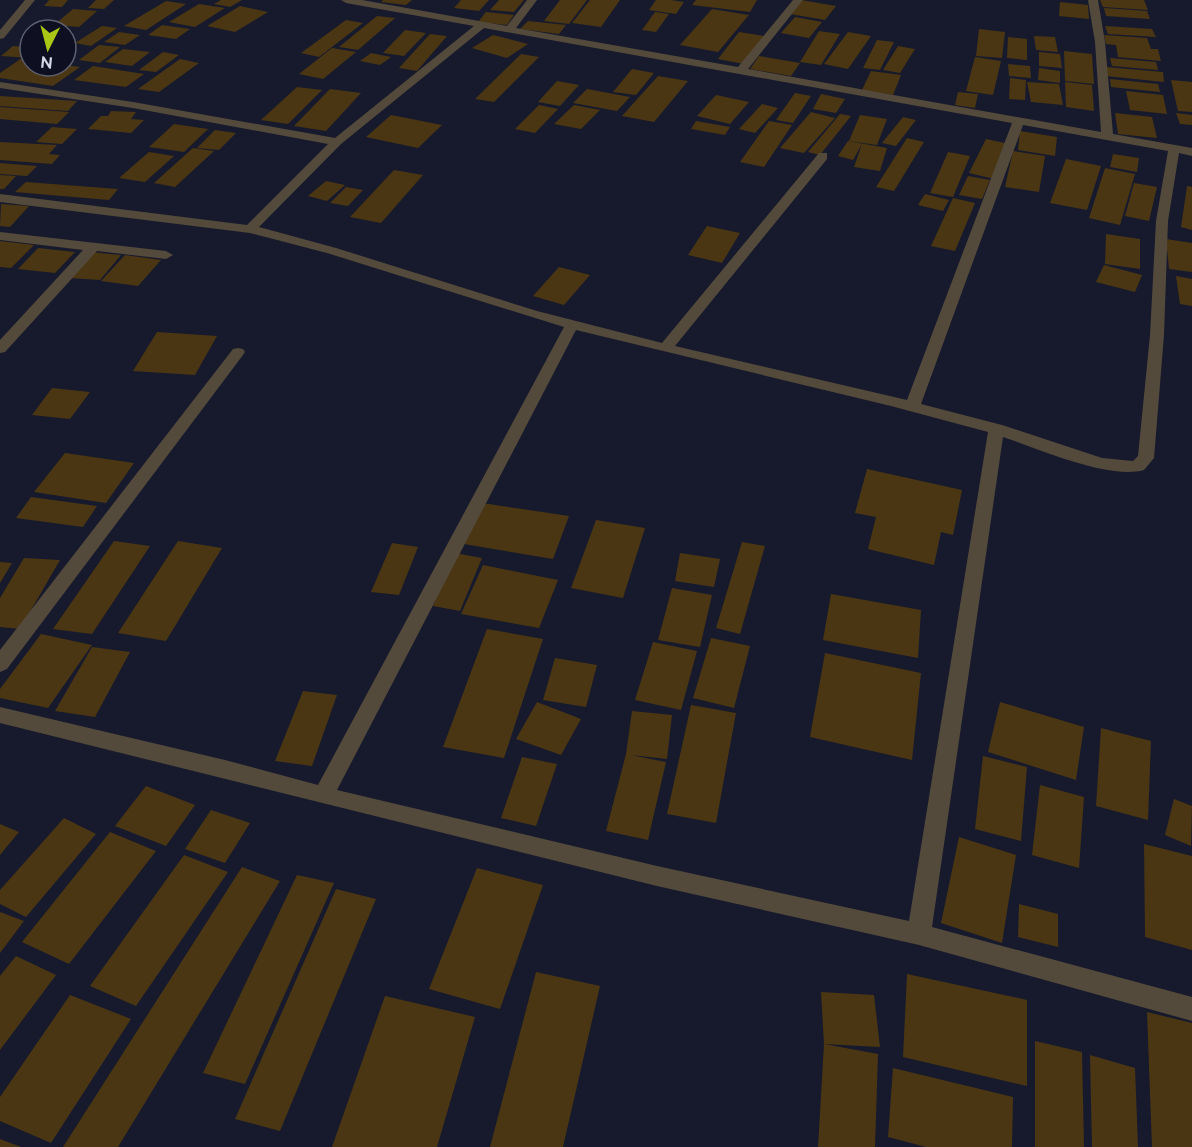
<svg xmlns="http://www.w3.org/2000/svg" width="1192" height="1147" font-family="Raleway,sans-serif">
<rect width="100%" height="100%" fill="#171a2c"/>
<path fill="#4a3613" d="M49,0H68L62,7L44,6Z
M96,0H114L104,9L88,8Z
M221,0H242L230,7L214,4Z
M383,0H412L406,5L381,2Z
M461,0H489L479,11L454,8Z
M499,0H524L514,12L490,10Z
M560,0H587L569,24L544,21Z
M590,0H620L601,27L572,23Z
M656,0H671L684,2L676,14L649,10Z
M696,0H757L750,12L692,5Z
M801,0L836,6L825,20L790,14Z
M1100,0H1144L1148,10L1103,7Z
M166,1L186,4L146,30L124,26Z
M1060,2L1088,5L1089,19L1059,16Z
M199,4L225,8L195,27L169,22Z
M240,6L268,12L235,32L207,26Z
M1104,8L1147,11L1150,19L1106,16Z
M73,9L97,11L79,27L54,25Z
M712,9L749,15L718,52L680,45Z
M486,12L514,15L507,25L478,22Z
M655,12L669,14L656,32L642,30Z
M377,16L395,18L358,50L339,47Z
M795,17L822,22L809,38L781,33Z
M346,20L363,23L319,57L301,53Z
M528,21L566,25L559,34L520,29Z
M162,25L190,29L176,39L148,35Z
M102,26L117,28L91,46L75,43Z
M1105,26L1152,29L1156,37L1108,34Z
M979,29L1005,32L1002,58L976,56Z
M405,30L426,33L404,56L383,53Z
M819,31L840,34L821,65L800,62Z
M119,32L140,35L125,45L104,42Z
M739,32L764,36L744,64L718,59Z
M848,32L871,36L848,69L824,64Z
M430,34L447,36L417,71L399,68Z
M493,35L528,44L507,58L472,48Z
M1104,35L1147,38L1151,49H1158L1161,61L1118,57L1116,45L1106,44Z
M1034,36L1055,37L1058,52L1036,50Z
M1008,37L1027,39V60L1007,58Z
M877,40L894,42L880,70L863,68Z
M99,45L120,47L100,63L79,60Z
M13,46L30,47V58L1,56Z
M898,46L915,49L900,73L883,70Z
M332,48L356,52L323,79L299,74Z
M123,49L150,52L132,66L105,62Z
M1064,51L1092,54L1094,84L1065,81Z
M163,52L179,55L156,72L139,70Z
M1039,52L1060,54L1062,68L1039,66Z
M371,53L391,57L380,65L360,61Z
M521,54L539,57L494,102L475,99Z
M759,56L800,63L791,76L750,69Z
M975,57L1001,61L993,95L966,91Z
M22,58L30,60V66L66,65L80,67L53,86L0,78V73Z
M1110,58L1156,62L1158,70L1112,66Z
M180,59L199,63L159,92L138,89Z
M1008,64L1030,66L1031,78L1009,76Z
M93,66L144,74L126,87L74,80Z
M1106,67L1163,72L1164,82L1106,76Z
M1039,68L1060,71V83L1038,80Z
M632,69L654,73L636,95L613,92Z
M871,71L901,75L893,95L862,90Z
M658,76L688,81L654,122L622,116Z
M1010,78L1026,80L1025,100L1009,99Z
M1110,79L1158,84L1160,92L1111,87Z
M1171,80L1192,82V112L1178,111Z
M557,81L579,85L560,106L538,102Z
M1027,82L1059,84L1063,105L1031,102Z
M1065,82L1092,85L1094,111L1066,107Z
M297,87L322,90L288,124L261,120Z
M330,89L361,93L326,131L294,126Z
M587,89L630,97L617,111L573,103Z
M1126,91L1163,95L1167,114L1130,110Z
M958,92L978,94L975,108L955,105Z
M795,93L811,96L793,123L776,120Z
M821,94L845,99L836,113L813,109Z
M716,95L749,102L730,124L697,116Z
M0,96L77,101L68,111L0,106Z
M762,104L778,108L755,133L739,129Z
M539,105L558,109L535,133L515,129Z
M574,105L600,110L581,129L554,124Z
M0,107L69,112L57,124L0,119Z
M111,111L136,112L131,119L144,120L131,133L88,129L101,116H108Z
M811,112L835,118L804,153L780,148Z
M1115,113L1152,117L1157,138L1118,134Z
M1176,113L1192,115V125L1180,124Z
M840,114L851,116L820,155L808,152Z
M391,115L442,125L418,148L366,137Z
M860,115L887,119L877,145L849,141Z
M903,117L916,120L896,146L882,143Z
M696,121L730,127L725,135L691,129Z
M769,121L792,125L764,167L740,162Z
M174,124L208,129L184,152L149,147Z
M52,127L77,129L62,144L36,142Z
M215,130L236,133L219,150L197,148Z
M1020,131L1057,137L1055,156L1018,150Z
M907,138L924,142L894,191L876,187Z
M986,139L1010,144L994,179L969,173Z
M848,141L887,148L880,171L854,167L862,144L853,160L838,156Z
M0,142L57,145L49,154L60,155L52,164L0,160Z
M193,148L214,151L175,187L154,183Z
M1013,151L1045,156L1039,192L1005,187Z
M149,152L174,156L145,182L119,178Z
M948,152L970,156L953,197L930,193Z
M1113,154L1139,158L1137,172L1110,167Z
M1066,159L1101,166L1087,210L1050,203Z
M0,163L37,166L27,176L0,174Z
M1105,168L1135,174L1120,225L1089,218Z
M394,170L423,175L381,223L350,217Z
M0,175L16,176L4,189H0Z
M968,176L990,180L982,199L959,195Z
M326,181L345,185L327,201L308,196Z
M26,182L118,189L109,200L15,192Z
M1134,183L1157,187L1149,221L1125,216Z
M1187,186L1192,187V230L1181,227Z
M346,187L363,190L348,206L330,203Z
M925,194L949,200L943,211L918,205Z
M953,198L975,203L955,251L931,246Z
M1,204L29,206L10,227L0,226Z
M707,226L740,233L722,263L688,255Z
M1106,234L1140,239V269L1105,264Z
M1166,239L1192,243V272L1169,269Z
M0,241L34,245L11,268L0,267Z
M38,248L75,252L55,273L18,269Z
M91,252L121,255L100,280L70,278Z
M125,255L161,260L138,286L101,281Z
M1104,265L1142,275L1135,292L1096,282Z
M559,267L590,275L564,305L533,296Z
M1176,276L1192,279V306L1180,304Z
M157,332L217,336L195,375L133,371Z
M52,388L90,392L70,419L32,415Z
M65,453L134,463L106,503L34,492Z
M867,469L962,490L953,535L941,532L934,565L868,549L876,517L855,513Z
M31,497L97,506L83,527L16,518Z
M482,503L569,516L553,559L464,544Z
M596,520L645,528L623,598L571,588Z
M114,541L150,546L92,634L53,629Z
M178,541L222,548L166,641L118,633Z
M742,542L765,546L740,634L716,628Z
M392,543L418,547L399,595L371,592Z
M455,553L482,558L460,611L433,606Z
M680,553L720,559L714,587L675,581Z
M24,558L60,560L20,629L0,627V598Z
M0,562L12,563L0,583Z
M483,565L558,580L539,628L461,614Z
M672,588L712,595L700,647L658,640Z
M831,594L921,610L918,658L823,640Z
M487,629L543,639L504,758L443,747Z
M41,634L92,645L48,708L0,698V689Z
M711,638L750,646L734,708L693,698Z
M653,642L697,651L681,710L635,700Z
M92,647L130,652L95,717L55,711Z
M825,653L921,673L912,760L810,737Z
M555,658L597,665L586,707L543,700Z
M303,691L337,695L312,766L275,761Z
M537,702L581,719L561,755L516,739Z
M1000,702L1084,727L1076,780L988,752Z
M691,705L736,713L716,823L667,814Z
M632,711L672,715L667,759L631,755L666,762L648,840L606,831L626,754Z
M1101,728L1151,741L1148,820L1096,806Z
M983,756L1027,767L1021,841L975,829Z
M522,757L557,764L536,826L501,818Z
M1040,785L1084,797L1079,868L1032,855Z
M146,786L195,805L166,846L115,826Z
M1174,799L1192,806L1191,846L1165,835Z
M211,810L250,823L225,863L185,849Z
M64,818L96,834L26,917L0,904V890Z
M0,824L19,832L0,855Z
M110,832L156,851L69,964L22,942Z
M959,837L1016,855L1002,943L941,923Z
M1144,844L1192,856V950L1145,937Z
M184,855L228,872L136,1006L90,986Z
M242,867L280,881L118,1147H63Z
M477,868L543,885L500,1009L429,989Z
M297,875L334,883L245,1084L203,1073Z
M336,889L376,899L280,1131L235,1119Z
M1019,904L1058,914V947L1018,937Z
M0,912L24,921L0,953Z
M16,956L56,975L0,1050V976Z
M536,972L600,986L563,1147H490Z
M907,974L1027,1000V1086L903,1057Z
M821,992L874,995L880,1047L824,1044Z
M70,995L131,1019L51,1143L0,1121V1097Z
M385,996L475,1017L437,1147H332Z
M1147,1012L1192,1023V1147H1152Z
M1035,1041L1082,1052L1084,1147H1035Z
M824,1044L878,1054L875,1147H818Z
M1090,1055L1135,1068L1138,1147H1092Z
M893,1068L1013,1097L1012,1147H926L888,1137Z
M0,1139L21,1147H0Z"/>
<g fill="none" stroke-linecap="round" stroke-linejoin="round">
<path fill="#534a3c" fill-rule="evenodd" d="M25,0H35L4,38L0,39V30Z
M341,0H362L507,26L527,0H537L516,28L738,67L793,0H803L748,69L1101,132L1095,42L1088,0H1098L1105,42L1113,134L1192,148V156L1179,153L1168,221L1164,335L1154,458L1144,470C1108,480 1039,449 1003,437L932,927L1192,997V1021L919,945L657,886L0,723V707L225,760L318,785L564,327L327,253L250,233L0,202V194L247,225L328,144L133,108L0,88V82L133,102L335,138L474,26L346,3ZM484,28L1012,123L907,400L675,346L827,159V153H819L662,343L537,311L336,248L259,227L341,144ZM1023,125L1168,151L1156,221L1150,335L1138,456L1133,461L1102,458L1002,425L921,404ZM576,330L891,406L988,432L909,921L657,866L337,790Z
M0,232L166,251L173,255L166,259L97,251L5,352L0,353V340L83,250L0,240Z
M238,348L243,349L245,352L243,355L7,669L0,672V650L233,349Z"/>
</g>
<g transform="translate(48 48) rotate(186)"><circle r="28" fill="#0e1022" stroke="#5d6070" stroke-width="1.5"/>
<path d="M0-4.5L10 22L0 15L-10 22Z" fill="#abc716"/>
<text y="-9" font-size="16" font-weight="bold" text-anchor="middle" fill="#d4d7e4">N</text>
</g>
</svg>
